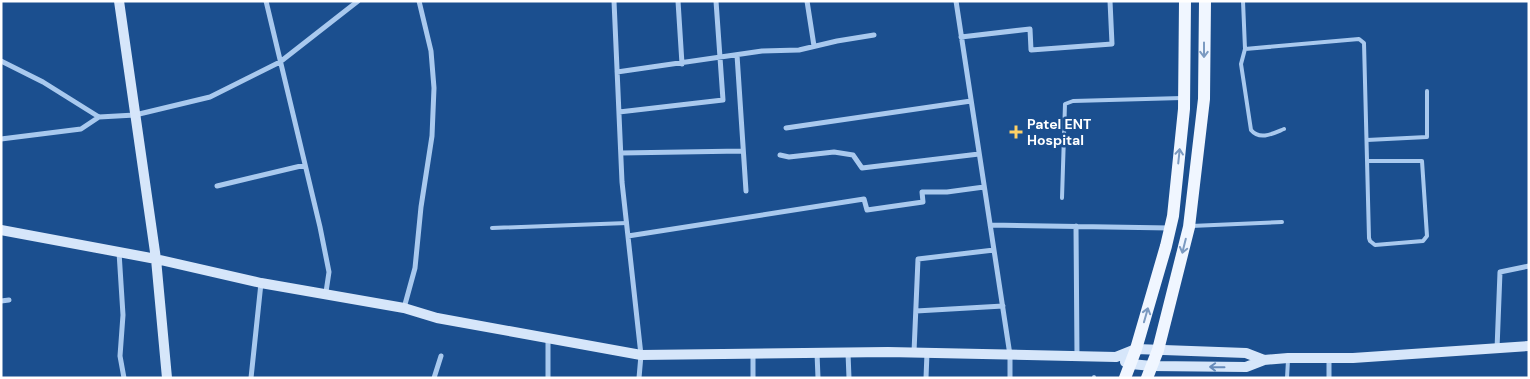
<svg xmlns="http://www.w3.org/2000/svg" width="1530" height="379" font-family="'DM Sans',sans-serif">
<rect width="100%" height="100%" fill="#1b4f8f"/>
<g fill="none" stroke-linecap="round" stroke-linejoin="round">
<path stroke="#a9c9ee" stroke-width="4" d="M1243,1L1245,49L1359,39L1364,43L1369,238L1370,241L1375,245L1423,241L1427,236L1422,161H1368
M1245,49L1241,64L1251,130C1260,141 1274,133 1284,129
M1367,140L1427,137V91
M1062,198L1065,104L1073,101L1182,98
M1191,226L1282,222
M492,228L627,223
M1094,378V377
M1287,378L1288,360"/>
<path stroke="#a9c9ee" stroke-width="5" d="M266,1L320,227L329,272L326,292
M614,1L622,182L641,355L639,378
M678,1L682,64
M807,1L814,46
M956,1L1010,355V378
M961,37L1030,29L1031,50L1112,44L1110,1
M737,55L746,191
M1,61L43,82L99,117L135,115L210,97L280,62L358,1
M617,72L762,51L799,50L837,41L874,35
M619,112L723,100L716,1
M786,128L971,101
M1,139L81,129L99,117
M621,153L742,151
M780,155L789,157L834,152L853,155L862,168L979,154
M217,186L305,165
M990,225L1170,228
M1076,226L1077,356
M628,236L864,199L867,210L923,202L922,192H947L984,187
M119,252L123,315L120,356L124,378
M1,301L9,300
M404,308L415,268L421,207L432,136L434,88L431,51L419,1
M916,311L1003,306
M1497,349L1500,272L1529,266
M914,352L918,259L994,250
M817,353L818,378
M848,353L849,378
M753,354V378
M251,378L261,283
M434,378L441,356
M548,378V337
M926,378L927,353
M1329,378V358"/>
<path stroke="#d6e6fa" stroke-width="10" d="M119,1L156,259L167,378
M1,230L156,259L261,283L404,308L437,318L641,355L888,352L1116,357L1136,349L1246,353L1264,360
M1125,362L1131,364L1152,366L1246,367L1264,360L1288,358H1353L1529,346"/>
<path stroke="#f0f6ff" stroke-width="12" d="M1125,378L1136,349L1166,246L1173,216L1184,109L1185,1
M1147,378L1158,350L1189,227L1204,99L1205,1"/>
</g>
<defs><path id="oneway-shaft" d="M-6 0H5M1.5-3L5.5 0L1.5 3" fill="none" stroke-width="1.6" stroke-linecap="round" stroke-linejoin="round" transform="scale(1.25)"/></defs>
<g stroke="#7b9ac1">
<use href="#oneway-shaft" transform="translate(1204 50) rotate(90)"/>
<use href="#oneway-shaft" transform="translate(1179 156) rotate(-84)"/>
<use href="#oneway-shaft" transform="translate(1184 246) rotate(104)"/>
<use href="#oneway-shaft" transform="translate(1146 315) rotate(-74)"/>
</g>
<use stroke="#668bba" href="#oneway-shaft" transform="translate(1217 367) rotate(-179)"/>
<path fill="#ffd166" stroke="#1b4f8f" stroke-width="2" d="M1013.5 124.5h5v5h5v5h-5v5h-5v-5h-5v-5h5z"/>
<g text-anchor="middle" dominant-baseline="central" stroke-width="5" stroke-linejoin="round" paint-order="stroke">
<g font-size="14" font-weight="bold" fill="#fff" stroke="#1b4f8f" text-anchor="start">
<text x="1027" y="124">Patel ENT<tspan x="1027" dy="16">Hospital</tspan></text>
</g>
</g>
<rect width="1530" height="379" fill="none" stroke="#ffffff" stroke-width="5"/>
</svg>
